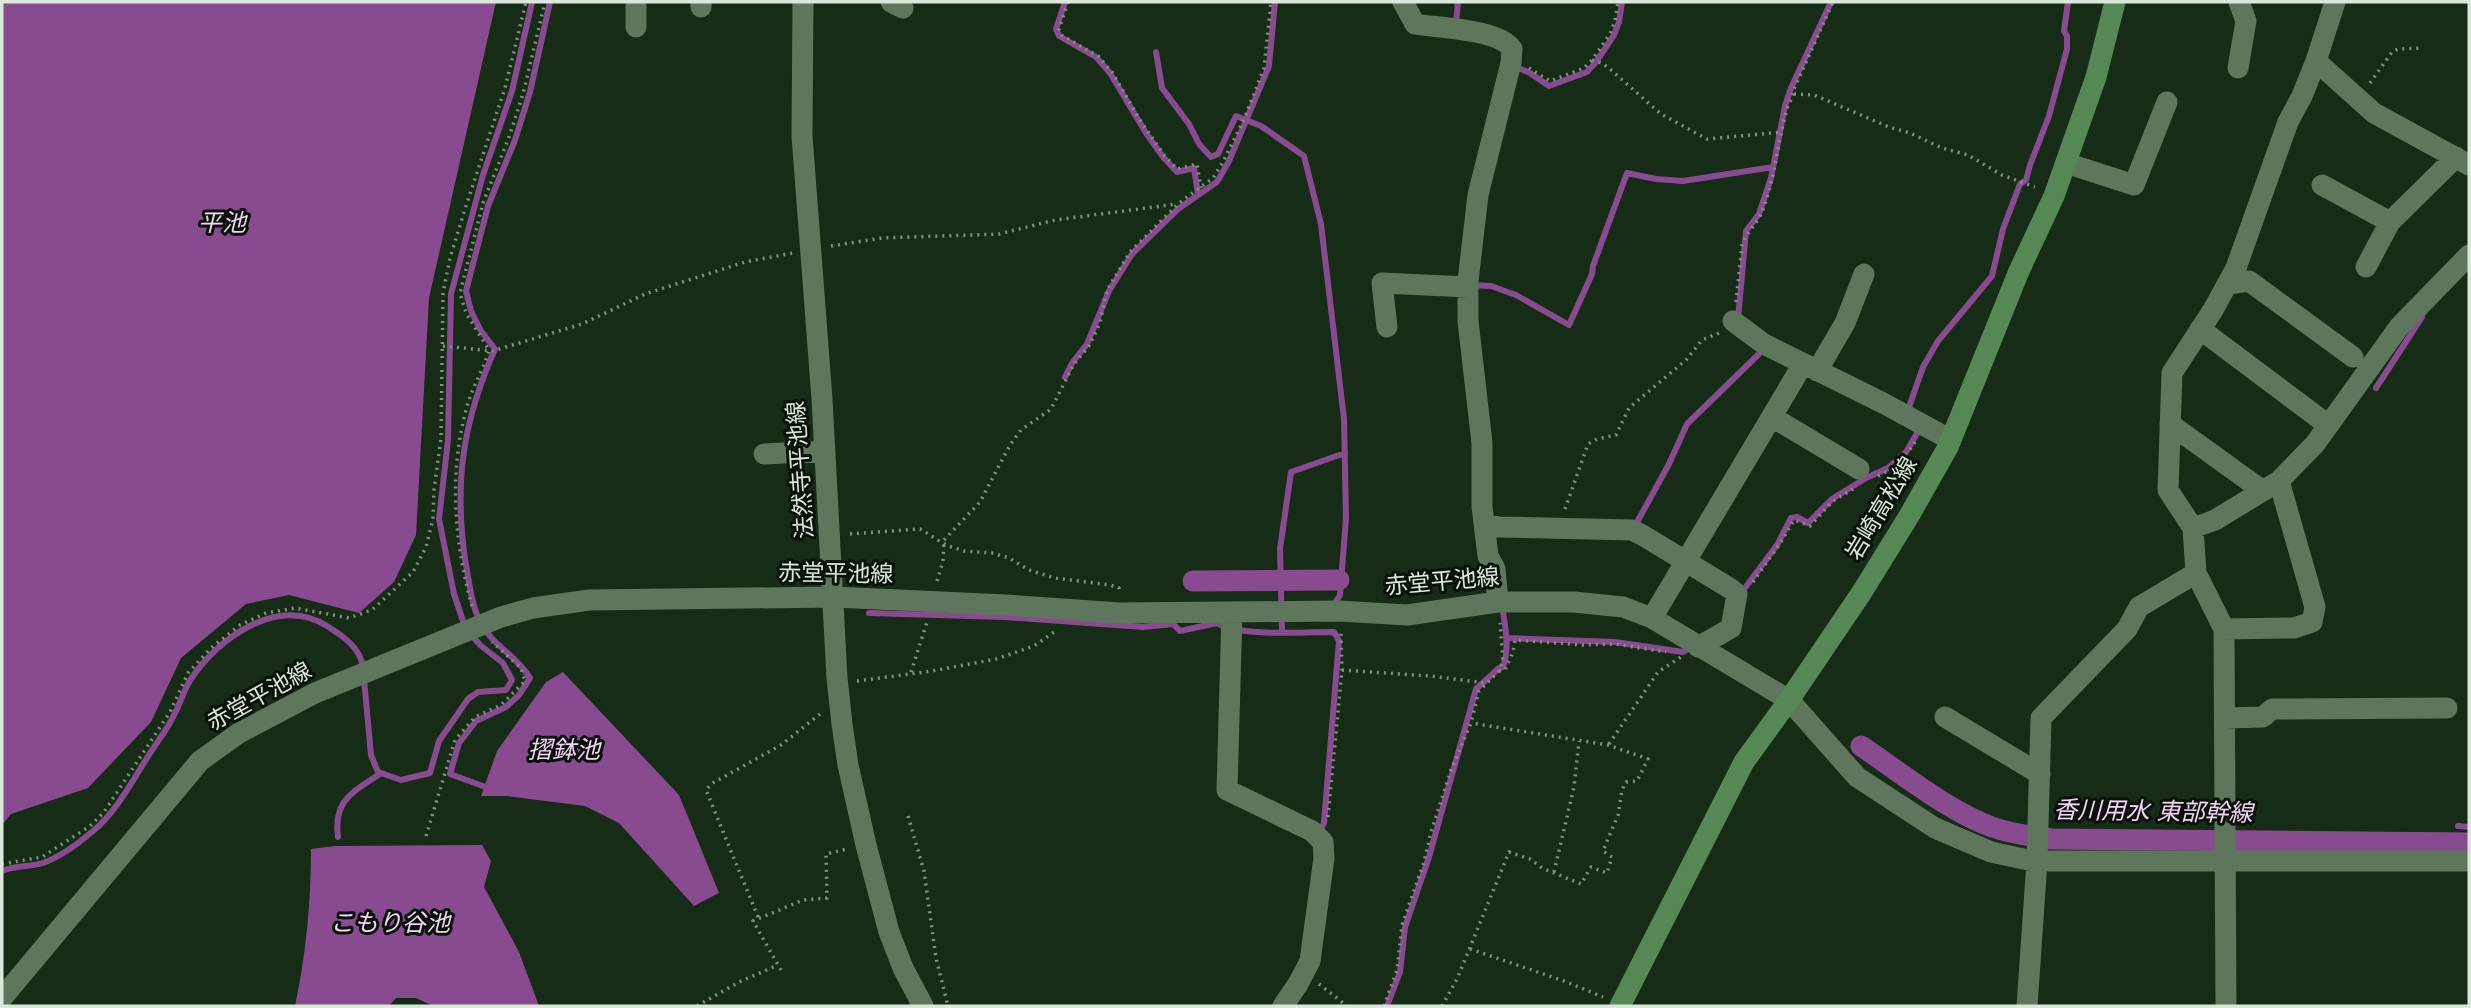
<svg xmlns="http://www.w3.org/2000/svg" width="2471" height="1008" font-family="Poppins,'Noto Sans JP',sans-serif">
<rect width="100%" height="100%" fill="#162c16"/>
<path fill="#894b8f" d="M2,2H496L429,298L416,535L394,582L359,613L289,595L246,604L181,658L151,722L88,788L11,814L2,825Z
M563,672L679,795L719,893L694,906L619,823L585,806L507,796H481L497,751L546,682Z
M482,845L491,861L484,887L519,952L539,1006H433L416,998H396L389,1006H295C306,954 311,903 311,849L335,846Z"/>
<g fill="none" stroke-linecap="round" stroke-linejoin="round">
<path stroke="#894b8f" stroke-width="6" d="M1065,2L1056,29L1059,36L1096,57L1110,73L1146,133L1163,157L1177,172L1194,168L1198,194
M1458,2L1456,23L1460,24
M1156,52L1162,88L1189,124L1199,144L1211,157L1218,154L1236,116L1261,126L1304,156L1321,224L1344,419L1346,518L1340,595L1333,606
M1514,66L1530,73L1549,86L1587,72L1596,62L1614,35L1619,22L1622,2
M1472,285L1491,286L1516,295L1569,325L1592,274L1593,266L1627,173L1656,179L1683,181L1773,167
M1738,319L1746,231L1759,214L1771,178L1785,106L1791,88L1831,2
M1065,377L1072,363L1087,344L1109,291L1132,254L1178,209L1217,182L1229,161L1269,66L1275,2
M2376,388L2422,317
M1909,412L1908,410L1923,367L1938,341L1992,276L2003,229L2020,184L2026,180L2030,165L2049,116L2067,49V36L2064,31L2068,2
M1635,526L1669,464L1687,424L1763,350L1761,349
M1742,592L1777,545L1791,518L1797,517L1808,523L1832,499L1866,478L1888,468L1906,452L1919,430L1918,428
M869,613L1005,617L1143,627L1173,624L1180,631L1217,623C1239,637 1305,632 1334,632L1339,641L1324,823L1319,833
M1282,632L1280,549L1291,472L1345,453
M1507,638L1615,642L1683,652L1692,647
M364,679L371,755L378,772L401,780L430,773L439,741L468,699L478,692L506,690L512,680L503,663L480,645L465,627L454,594L439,519L448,440L451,294L483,175L512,91L532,2
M491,789L450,774L459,743L476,721L506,707L519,695L530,678C517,656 492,645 480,622C471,603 469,580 465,559C454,482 463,421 495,349L481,331L471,311L466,291L488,206L515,140L530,92L550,2
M2458,826L2469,827
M338,837C333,799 354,792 381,773
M2,871C14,865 30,867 43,863C60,857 80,842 93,831C116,812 131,783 147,758C156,743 168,729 175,713C181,702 184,689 191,679C218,638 278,595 327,626C343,636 361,648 363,668
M1387,1006L1400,972L1405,927L1429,857L1476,689L1499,668L1503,667C1510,647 1505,626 1502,605"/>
<path stroke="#894b8f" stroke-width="21" d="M1193,581L1339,580
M1861,746C1900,772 1948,811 1992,827C2011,834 2031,836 2051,839L2469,843"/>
<path stroke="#819280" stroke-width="3.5" stroke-dasharray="2 5" stroke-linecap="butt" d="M1068,2L1059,29L1061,35L1098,56L1112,72L1140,120L1164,155L1177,169L1197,164L1201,188
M1592,60L1602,63L1611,70L1661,114L1707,139L1783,132
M1529,68L1550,81L1584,68L1592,60L1610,34L1615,21L1618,2
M2370,83L2392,52L2398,49L2423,48
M1794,94L1814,95L1889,127L1910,133L1942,148L1968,155L2002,175L2035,187
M831,246L882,238L999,234L1055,220L1177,204
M1736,302L1742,245C1746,233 1757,224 1762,212C1775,179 1777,144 1787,109C1789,102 1794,97 1794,89L1833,2
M443,346L493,351L582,324L645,294L745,262L793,253
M1878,476C1894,469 1906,456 1915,442
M1565,509L1588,444L1597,439L1616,435L1629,408L1687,359L1702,340L1719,333
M850,534L920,529L946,545L964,551L992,553L1009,558L1029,570L1055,578L1110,585L1119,588V593
M937,581L943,561L944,540L980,502L1010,445L1021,430L1051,409L1074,364L1089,346L1100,323L1107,290L1130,252L1179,203L1213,178L1223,162L1245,117L1264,68L1271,2
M1753,582L1779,545L1794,520L1810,526L1833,501L1853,489
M472,606C454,543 449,473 466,410C471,389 483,371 489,350L466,313L460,293L483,203L509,137L523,94L545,2
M1342,670L1430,676L1486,683
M1499,671L1505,670L1513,652L1515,640L1583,645L1615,644L1666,652
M911,672L927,622
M857,681L932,671L996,659L1034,646L1057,630
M1609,744L1658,672L1681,657
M908,816L924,871L936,958L948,1006
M1328,817L1342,670L1341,633
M426,836L455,740L475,717L501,705L525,681L521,668L492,642
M2,864L42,857L90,826L104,812L170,712L188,673L211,648L240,625L266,613L295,608L349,618L372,610L413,572L426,547L433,519L434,490L441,438L443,293L450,258L466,206L505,88L526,2
M1554,872L1574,787L1579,741
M758,917L706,790L711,784L781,745L820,714
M1470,949L1564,981L1603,997
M781,970L753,921L803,900L827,898L826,854L847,849
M1319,984L1347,1006
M697,1006L739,982L778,965
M1384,1006L1397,970L1402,925L1424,862L1431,832L1451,770L1471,723L1479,691L1499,671L1503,661L1500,623
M1442,1006L1457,979L1509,852L1530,859L1542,868L1581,884L1591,867L1607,873L1612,857L1603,851L1618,815L1622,790L1626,782L1637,781L1648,759L1608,745L1471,723"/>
<path stroke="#5d765c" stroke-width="21" d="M636,2V27
M701,2V7
M803,2L802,136L822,399L837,678L842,724L848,765L866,845L889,932L903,968L923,1006
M891,2L903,8
M1403,2L1415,24C1437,28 1499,29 1512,49L1511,63L1478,195L1468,281V321L1482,443V507L1488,556L1495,569L1498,602
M2316,61L2374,113L2469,165
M2238,68L2246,21L2239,2
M2066,163L2134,185L2167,102
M2322,185L2390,222
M2366,267L2390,222L2456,157
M2227,284L2249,281L2353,357
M1733,321L1764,344L1883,403L1951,440
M1387,327L1382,283L1468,287
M2200,329L2328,425
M1817,371L1845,323L1864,274
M1772,417L1859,469
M2170,424L2263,491
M764,454L825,451
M1485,525L1499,527L1632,530L1644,536L1731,589L1737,594L1731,628L1698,647
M2193,528L2215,520L2279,481L2315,444L2399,327L2469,255
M1232,612L1227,790L1312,831L1323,842L1324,858L1310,961L1298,984L1283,1006
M1652,618L1803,364
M2224,629L2294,628L2312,622L2315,607L2279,481
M1945,717L2040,774
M2225,718L2263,717L2272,709L2447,708
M2,998L200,761L239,733L315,693L501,617L533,608L589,600L834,597L1006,605L1120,613L1339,611L1407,615L1498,602H1574L1623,607L1652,618L1789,700L1857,777L1935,828L1991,852L2033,861H2469
M2027,1006L2037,861L2041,718L2127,629L2139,607L2196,573
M2226,1006L2224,629L2196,573L2193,528L2168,490L2172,373L2213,310L2236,268L2288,122L2302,96L2316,61L2335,2"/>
<path stroke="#568856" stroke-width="21" d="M1620,1006L1744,762L1789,700L1862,592L1909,516L1948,447L2019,271L2054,196L2096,77L2115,2"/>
</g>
<g text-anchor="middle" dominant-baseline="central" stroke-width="6" stroke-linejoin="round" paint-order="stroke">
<g font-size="23" fill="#dae8d9" stroke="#081208">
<text transform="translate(800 470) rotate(-94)">法然寺平池線</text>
<text transform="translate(1881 508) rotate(-59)">岩崎高松線</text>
<text transform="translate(836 573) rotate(1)">赤堂平池線</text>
<text transform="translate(1442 581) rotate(-5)">赤堂平池線</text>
<text transform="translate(259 696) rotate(-29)">赤堂平池線</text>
</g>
<g font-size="24" font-style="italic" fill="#f5d2f7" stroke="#081208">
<text x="222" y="222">平池</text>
<text x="564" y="749">摺鉢池</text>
<text transform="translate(2153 811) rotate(1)">香川用水 東部幹線</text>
<text x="390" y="922">こもり谷池</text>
</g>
</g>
<rect width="2471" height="1008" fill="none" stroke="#dae8d9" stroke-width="7"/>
</svg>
